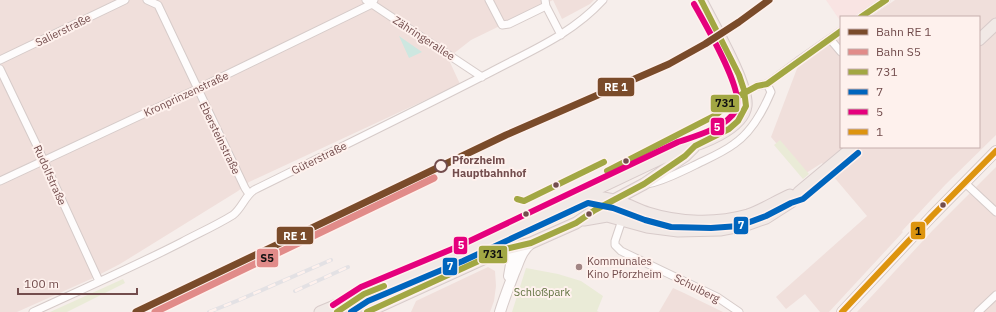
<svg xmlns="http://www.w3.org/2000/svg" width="996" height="312" font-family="'IBM Plex Sans',sans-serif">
<rect width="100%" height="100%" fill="#f6eeeb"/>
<path fill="#f0dfdb" d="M0,0H594L590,4L562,19L553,0L471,40L448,58L460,84L249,182L238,191L120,264L91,279L17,312H0Z
M895,0H996V135L946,184L902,231L903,232L829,312H820L805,294L786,309L776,297L867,216L822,163L803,175L771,137L798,66L841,37V147H979V17H870Z
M996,167V312H857L933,230Z
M488,267L495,271L496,286L494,301L490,312H411L416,301Z
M673,288L684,293L723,312H659Z"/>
<path fill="#f9e4e3" d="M826,0H877L853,17H841V22Z"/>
<path fill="#eaebd7" d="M780,140L809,174L803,179L774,145Z
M594,204L595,205L532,234L531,232L535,227L578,207Z
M509,237V243L469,260L467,255Z
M526,268L558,274L581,281L603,296L597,311L599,312H512Z
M123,279L125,283L67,312H50Z"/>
<path fill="#cde7e0" d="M399,36L422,52L409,58Z"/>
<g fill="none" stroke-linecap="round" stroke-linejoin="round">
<defs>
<path id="street" d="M147,0L158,5L245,188L249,194
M366,0L482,77
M489,0L502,25L509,24L546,6
M545,0L546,6L561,35
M861,17L886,0
M830,39L841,52
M0,60L125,0
M0,69L38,148L99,281
M757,86L767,84L798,61L841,31
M0,181L197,89L372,4L374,0
M965,183L996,212
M647,184C664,181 678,173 693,166C707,159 722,153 734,144C752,132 763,111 771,92L767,84
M622,220L615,241V245L621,251L717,297L739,312
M33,312C83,289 133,267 182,242C199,233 217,225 233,215C242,208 245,196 254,190C333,151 411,113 489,73C530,51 571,35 603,0
M337,312L348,306
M978,312L996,295"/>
<path id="secondary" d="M509,276L514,247
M500,312C504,299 509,286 514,273C519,262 521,251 531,243
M842,312L932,216L996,151"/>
<path id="primary" d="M979,40L996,24
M587,195C598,197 609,198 620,202C630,205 638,210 648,213C679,223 717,224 748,215C763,210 776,201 790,195
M584,220L607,216L647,227L678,231L720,230L746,225L766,218L791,202L799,192L853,147
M320,312L460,254L681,149C700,145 743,129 746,106C749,85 712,22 701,0
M367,312L505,249L531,243L576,223L595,210L644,184L685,156L694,147"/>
</defs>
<use href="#street" stroke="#d6cbc9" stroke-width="9"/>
<use href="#secondary" stroke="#d7cbc9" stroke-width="12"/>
<use href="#primary" stroke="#d8cbca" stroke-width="13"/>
<use href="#street" stroke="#fefcfc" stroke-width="7"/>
<use href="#secondary" stroke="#fefcfc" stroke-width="10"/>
<use href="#primary" stroke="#f1e9e6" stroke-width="11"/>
<defs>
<path id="rail" d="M295,291L348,267
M209,312L239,300L331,260"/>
</defs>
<use href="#rail" stroke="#e3e1e4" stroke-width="4"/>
<use href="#rail" stroke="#fef1ed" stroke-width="2.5" stroke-dasharray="8" stroke-linecap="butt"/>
<defs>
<path id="bus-1" d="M861,17L886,0
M607,171L716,115L722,110L724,104L757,86L767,84L841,31
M517,199L524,201L604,162
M337,312L364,294L384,286
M367,312L505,249L531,243L576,223L595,210L644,184L685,156L695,146L729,129L738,121L746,106L744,90L739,75L701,0"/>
<path id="bus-2" d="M351,312L368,301L463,261L588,203L613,208L645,220L671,227L711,228L739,226L766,216L791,203L803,199L858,153"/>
<path id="bus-3" d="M333,305L361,287L457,247L678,142C696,136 726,128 736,110C746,93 704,22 694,4"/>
<path id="bus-4" d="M842,312L932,216L996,151"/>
</defs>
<use href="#bus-1" stroke="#fef1ed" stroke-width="9"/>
<use href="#bus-2" stroke="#fef1ed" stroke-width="9"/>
<use href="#bus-3" stroke="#fef1ed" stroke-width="9"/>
<use href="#bus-4" stroke="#fef1ed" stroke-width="9"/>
<use href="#bus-1" stroke="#a2a743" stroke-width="6"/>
<use href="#bus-2" stroke="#0065bd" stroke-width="6"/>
<use href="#bus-3" stroke="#e5007d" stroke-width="6"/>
<use href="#bus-4" stroke="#dd940f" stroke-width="6"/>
<defs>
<path id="rail-1" d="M136,312L506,135L669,64L705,44L739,22L769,0"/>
<path id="rail-2" d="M155,312L434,178"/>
</defs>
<use href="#rail-1" stroke="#fef1ed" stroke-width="10"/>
<use href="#rail-2" stroke="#fef1ed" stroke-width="10"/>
<use href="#rail-1" stroke="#7a4b2a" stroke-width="7"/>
<use href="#rail-2" stroke="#e18b89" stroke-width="7"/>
</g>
<g fill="#734d4d" stroke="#fef1ed" stroke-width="1.5">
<circle cx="626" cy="161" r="3.5"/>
<circle cx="556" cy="185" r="3.5"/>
<circle cx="943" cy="205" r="3.5"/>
<circle cx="526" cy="214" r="3.5"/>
<circle cx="589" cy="214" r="3.5"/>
</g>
<circle fill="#fef1ed" stroke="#734d4d" stroke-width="2" cx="441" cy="166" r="6"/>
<circle fill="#a18584" stroke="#fef1ed" stroke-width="1.5" cx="579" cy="267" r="4"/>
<g text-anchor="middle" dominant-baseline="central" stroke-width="4" stroke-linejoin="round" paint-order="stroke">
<g font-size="11" fill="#734d4d" stroke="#fef1ed">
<text transform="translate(63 30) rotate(-26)">Salierstraße</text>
<text transform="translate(424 38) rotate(33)">Zähringerallee</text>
<text transform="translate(186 94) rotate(-25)">Kronprinzenstraße</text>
<text transform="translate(220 138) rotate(64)">Ebersteinstraße</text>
<text transform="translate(319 158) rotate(-26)">Güterstraße</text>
<text transform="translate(50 175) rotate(66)">Rudolfstraße</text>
<text transform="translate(697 288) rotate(27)">Schulberg</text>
</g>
<g font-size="11" font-weight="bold" fill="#734d4d" stroke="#fef1ed" text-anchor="start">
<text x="452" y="160">Pforzheim<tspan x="452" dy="13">Hauptbahnhof</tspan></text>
</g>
<g font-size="11" fill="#734d4d" stroke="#fef1ed" text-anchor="start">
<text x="587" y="261">Kommunales<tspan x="587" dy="13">Kino Pforzheim</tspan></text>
</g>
<g font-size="11" fill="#627342" stroke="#fef1ed">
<text x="542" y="292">Schloßpark</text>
</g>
</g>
<g stroke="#fef1ed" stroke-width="1.5">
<rect x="597" y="77" width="38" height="20" rx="4" fill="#7a4b2a"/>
<rect x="710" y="94" width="30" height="19" rx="4" fill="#a2a743"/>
<rect x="710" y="117" width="15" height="19" rx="4" fill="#e5007d"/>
<rect x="733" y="216" width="16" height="19" rx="4" fill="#0065bd"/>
<rect x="910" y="221" width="16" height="19" rx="4" fill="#dd940f"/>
<rect x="276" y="226" width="38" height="19" rx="4" fill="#7a4b2a"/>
<rect x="453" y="236" width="15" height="19" rx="4" fill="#e5007d"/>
<rect x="478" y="245" width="30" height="19" rx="4" fill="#a2a743"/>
<rect x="256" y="248" width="23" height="20" rx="4" fill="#e18b89"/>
<rect x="442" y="257" width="16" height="19" rx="4" fill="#0065bd"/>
</g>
<g font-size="11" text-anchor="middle" font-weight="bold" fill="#fff">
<text x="616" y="91">RE 1</text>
<text x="717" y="131">5</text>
<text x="741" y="229">7</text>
<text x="295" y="240">RE 1</text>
<text x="461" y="249">5</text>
<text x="450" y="270">7</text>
</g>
<g font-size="11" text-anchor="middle" font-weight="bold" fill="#111">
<text x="725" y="107">731</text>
<text x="918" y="235">1</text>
<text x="493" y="258">731</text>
<text x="267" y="262">S5</text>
</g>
<rect x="840" y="16" width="140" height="132" fill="#fef1ed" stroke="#c6afad"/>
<rect x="848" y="29" width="20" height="6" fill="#7a4b2a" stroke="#c6afad"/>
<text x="876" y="36" font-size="12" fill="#734d4d">Bahn RE 1</text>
<rect x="848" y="49" width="20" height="6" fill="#e18b89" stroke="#c6afad"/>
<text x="876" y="56" font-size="12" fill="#734d4d">Bahn S5</text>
<rect x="848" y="69" width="20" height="6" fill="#a2a743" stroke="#c6afad"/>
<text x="876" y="76" font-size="12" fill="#734d4d">731</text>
<rect x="848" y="89" width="20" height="6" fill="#0065bd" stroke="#c6afad"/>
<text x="876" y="96" font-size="12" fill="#734d4d">7</text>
<rect x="848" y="109" width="20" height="6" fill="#e5007d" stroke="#c6afad"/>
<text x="876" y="116" font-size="12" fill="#734d4d">5</text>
<rect x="848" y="129" width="20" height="6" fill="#dd940f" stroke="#c6afad"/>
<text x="876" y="136" font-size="12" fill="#734d4d">1</text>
<path d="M18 288v6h119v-6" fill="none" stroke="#734d4d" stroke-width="2"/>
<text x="24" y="288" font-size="12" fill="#734d4d" stroke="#fef1ed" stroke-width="3" paint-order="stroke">100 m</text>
</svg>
